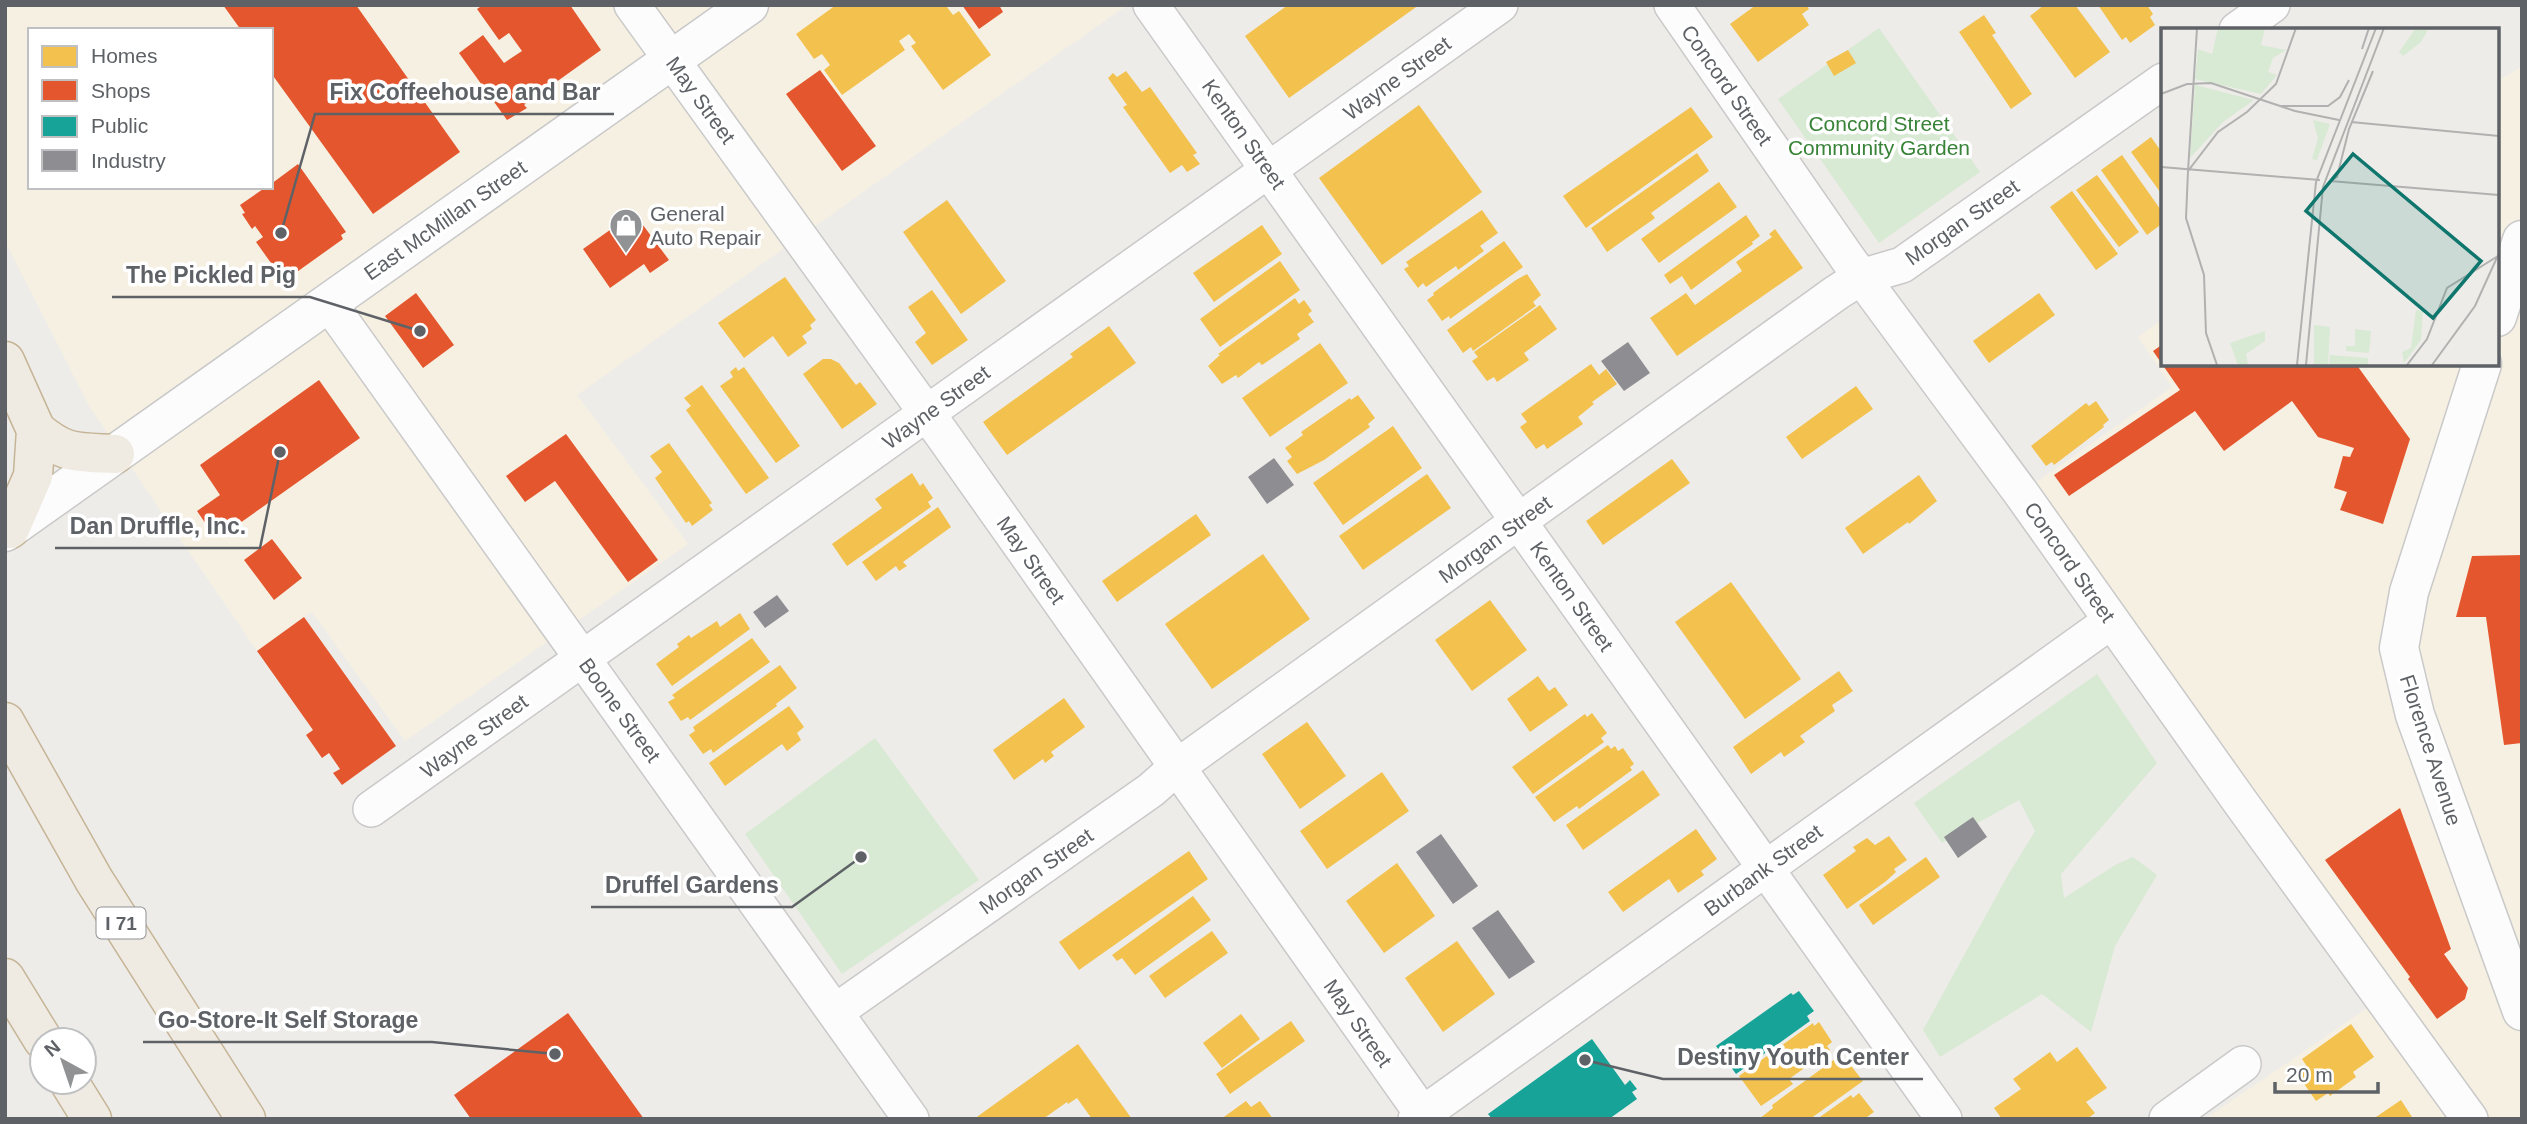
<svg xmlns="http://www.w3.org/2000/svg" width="2527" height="1124" font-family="Arial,sans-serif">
<rect width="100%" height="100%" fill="#eeece8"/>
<path fill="#f6f0e2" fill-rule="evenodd" d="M5,5H1127L577,395L688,544L405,741L312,612L257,651L89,406L5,241ZM30,30H271V187H30Z
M2522,66V1119H2205L2382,998L2021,493L2172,387L2138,337L2163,319V364H2497V82Z"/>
<path fill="#d8e9d4" d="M1879,28L1980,172L1879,243L1778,99Z
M2097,674L2157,763L2061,874L2064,898L2115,865L2133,857L2157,875L2115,946L2091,1032L2042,994L1940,1057L1923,1030L2008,875L2035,831L2019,800L1942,843L1914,803Z
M875,738L979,880L842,974L745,834Z"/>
<path fill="#f2c14e" d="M836,5H949L947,7L953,15L959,11L991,55L943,90L911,46L916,43L909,34L899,41L905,50L842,95L824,70L830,65L822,54L814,59L796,34Z
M1288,5H1419L1289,98L1245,36Z
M1756,5H1806L1809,9L1802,14L1809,25L1758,62L1730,24Z
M2044,5H2075L2110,52L2075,78L2030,16Z
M2098,5H2147L2153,14L2150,17L2155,25L2130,43L2126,37L2122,40Z
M1984,15L1996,33L1992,35L2032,94L2011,109L1959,32Z
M1848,50L1856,63L1834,76L1826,62Z
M1126,71L1142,92L1150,87L1197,153L1193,155L1200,164L1187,172L1182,165L1170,173L1123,107L1127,105L1108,78L1113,73L1117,77Z
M1419,105L1482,192L1382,265L1319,178Z
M1691,107L1713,137L1586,228L1563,196Z
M2151,137L2163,154V196L2131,152Z
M1697,153L1709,171L1651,213L1655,218L1607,252L1591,228Z
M2122,155L2163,213V223L2147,235L2101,170Z
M2097,175L2139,232L2119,247L2076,190Z
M1719,182L1737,207L1659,263L1641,239Z
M2072,191L2118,254L2096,270L2050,207Z
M947,200L1006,281L961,314L903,232Z
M1482,210L1498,233L1480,246L1484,251L1458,270L1456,266L1426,287L1423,283L1418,288L1404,269L1409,266L1406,262Z
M1746,215L1760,236L1752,242L1753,244L1691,290L1682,276L1670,284L1664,275Z
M1262,225L1282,254L1214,302L1193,273Z
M1775,229L1803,268L1677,356L1650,318L1686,293L1695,305L1742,271L1736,262L1772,237L1769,234Z
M1504,241L1523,267L1450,319L1449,316L1442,321L1427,300L1434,295L1433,293Z
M1280,261L1300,290L1220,347L1200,319Z
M1527,274L1541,295L1533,302L1536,306L1473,351L1471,347L1463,353L1447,330L1516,280Z
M785,277L816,320L810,325L812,329L802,336L807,343L788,357L773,336L744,358L718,323Z
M932,290L968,340L932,365L915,342L926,333L908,307Z
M2039,293L2055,315L1989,363L1973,341Z
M1295,298L1299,304L1304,300L1312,311L1308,314L1314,322L1297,334L1300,339L1262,365L1259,362L1238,378L1236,375L1222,384L1208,366L1220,355L1218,354Z
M1540,305L1557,329L1524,353L1529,360L1497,382L1494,377L1487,381L1472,361L1478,357L1474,352Z
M1109,326L1136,363L1007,455L983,422L1073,357L1070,354Z
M1320,343L1348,383L1270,437L1242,398Z
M823,359H831L839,363L856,385L860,382L877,404L842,429L803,374Z
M1591,364L1599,375L1606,369L1617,384L1592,402L1594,404L1578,417L1583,424L1547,449L1544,444L1536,449L1520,427L1527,422L1521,414Z
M736,367L738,371L744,367L800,446L776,463L720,386L733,377L730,372Z
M702,385L769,478L746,494L686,410L691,406L684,398Z
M1856,386L1873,409L1802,459L1786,437Z
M1358,395L1375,418L1368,424L1370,427L1324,460L1297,474L1287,461L1292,457L1285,448L1303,435L1301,432L1350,398L1351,400Z
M2096,401L2109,420L2103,425L2104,427L2054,465L2052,462L2046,466L2031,446L2086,403L2089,406Z
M1393,426L1422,468L1343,525L1313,483Z
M669,443L712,503L709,505L713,510L692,526L689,521L686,523L655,478L662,472L650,456Z
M1672,459L1690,483L1603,545L1586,521Z
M912,473L920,486L923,483L933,498L928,502L931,507L847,566L832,544L882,508L875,499Z
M1427,474L1451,508L1363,570L1339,536Z
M1919,475L1937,501L1909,524L1908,522L1863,554L1845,528Z
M938,507L951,527L903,562L907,566L899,571L896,566L876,581L862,562Z
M1196,514L1211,535L1117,602L1102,581Z
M1263,554L1310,619L1212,689L1165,624Z
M1731,582L1801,679L1745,719L1675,622Z
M1490,600L1527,650L1472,691L1435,640Z
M740,613L750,629L672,686L656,664L679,647L677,644L689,635L691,638L717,621L720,627Z
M752,638L770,662L690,720L688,717L681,721L668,702L675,698L672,695Z
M780,665L797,688L776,704L777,706L713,753L711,749L703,754L689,735L695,731L693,727Z
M1839,671L1853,691L1832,705L1835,711L1800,736L1805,742L1784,757L1781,752L1751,774L1733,747Z
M1538,676L1549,691L1555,687L1568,705L1530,732L1507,699Z
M1064,698L1085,727L1051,752L1054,756L1045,763L1043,759L1014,780L993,750Z
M789,706L804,727L797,733L801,740L787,751L782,744L725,786L709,763Z
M1592,713L1607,733L1601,738L1604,742L1533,794L1512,767L1585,714L1587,717Z
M1307,722L1346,776L1300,809L1262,754Z
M1608,745L1611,749L1615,746L1618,751L1623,748L1634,764L1630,767L1632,770L1579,809L1577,806L1554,822L1535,797Z
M1643,770L1660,795L1583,850L1566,825Z
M1382,772L1409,811L1327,869L1300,831Z
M1696,829L1717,859L1701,871L1704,875L1678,893L1669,879L1623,912L1608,892Z
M1889,836L1907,860L1894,869L1896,872L1885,882L1847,909L1823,875L1856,851L1853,847L1867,838L1875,845Z
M1189,851L1208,879L1079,970L1059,942Z
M1926,857L1940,877L1873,925L1859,905Z
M1397,863L1435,916L1384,953L1346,901Z
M1193,896L1211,920L1135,975L1122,958L1117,961L1112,955Z
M1212,931L1228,953L1165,998L1149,976Z
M1457,941L1495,994L1443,1032L1405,978Z
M1241,1014L1260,1039L1222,1068L1203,1043Z
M1291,1021L1305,1041L1230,1094L1216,1074Z
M1819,1022L1832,1042L1827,1046L1830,1050L1789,1079L1793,1084L1761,1106L1739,1076L1813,1023L1814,1026Z
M2351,1024L2374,1057L2353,1072L2356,1077L2330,1096L2328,1093L2316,1101L2298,1075L2308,1068L2302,1059Z
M1078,1044L1132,1119H1092L1077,1098L1068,1104L1067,1102L1043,1119H974Z
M2077,1047L2107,1088L2086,1102L2095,1113L2087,1119H2002L1994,1108L2021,1089L2013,1079L2050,1052L2057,1062Z
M1835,1059L1841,1067L1848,1062L1863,1081L1810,1119H1759L1773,1108L1772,1105Z
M1859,1093L1874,1112L1867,1117L1868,1119H1817L1851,1095L1853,1098Z
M2401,1100L2412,1117L2409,1119H2373Z
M1246,1101L1251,1107L1260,1101L1273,1119H1221Z"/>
<path fill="#e4572e" d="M223,5H356L460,152L373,214L271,73V30H241Z
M483,5H570L601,50L524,105L527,108L507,120L459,53L483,35L504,63L522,51L509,33L499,40L477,9Z
M962,5H999L1003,12L979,29Z
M820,70L876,146L842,171L786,94Z
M298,164L346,232L341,235L343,239L287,279L284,275L281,277L256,242L263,237L255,226L252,229L242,214L245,213L240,205L266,187H271V184Z
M634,213L669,260L650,273L644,264L610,288L583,249Z
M416,293L454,345L423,368L385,316Z
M2163,344V364H2356L2410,439L2383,524L2340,510L2347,492L2334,488L2343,456L2350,457L2354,448L2318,437L2292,401L2224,451L2195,411L2069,496L2054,475L2180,390L2153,351Z
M319,380L360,438L240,523L236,517L212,533L197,511L220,495L200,465Z
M566,434L658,560L628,582L555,481L525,502L506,476Z
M272,539L302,578L274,600L244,560Z
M2522,555V743L2504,745L2486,617H2456L2472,556Z
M304,617L396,746L342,785L333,773L340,769L329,753L322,758L306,735L313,730L257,651Z
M2400,808L2451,949L2444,954L2468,988L2465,999L2437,1019L2408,979L2410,977L2325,860Z
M568,1013L644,1119H471L454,1095Z"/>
<path fill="#17a398" d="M1799,991L1814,1011L1807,1016L1810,1021L1736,1074L1716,1046L1791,993L1793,995Z
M1592,1039L1625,1085L1630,1080L1637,1089L1632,1092L1637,1099L1609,1119H1492L1488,1114Z"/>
<path fill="#8d8d92" d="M1628,342L1650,373L1624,391L1601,361Z
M1274,458L1294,485L1267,504L1248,477Z
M777,595L789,611L765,628L753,612Z
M1973,817L1987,837L1958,858L1944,837Z
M1441,834L1478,886L1453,904L1416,852Z
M1498,910L1535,962L1509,979L1472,928Z"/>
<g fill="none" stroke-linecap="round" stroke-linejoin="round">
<defs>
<path id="street" d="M632,5L944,437L1426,1119
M1151,5L1944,1119
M1672,5L1848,259L2021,493L2241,803L2470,1119
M2237,30L2272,5
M328,302L911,1119
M371,809L1500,5
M835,1012L1151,790L1177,767L1836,293L1861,277L1902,265L2163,81
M1416,1119L2111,621
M2167,1119L2243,1064"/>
<path id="secondary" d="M2497,317L2522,240
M2482,364L2409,592L2399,648L2415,715L2522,1011
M5,532L749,5"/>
<path id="highway" d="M5,361L36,430L33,476L10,529
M36,430C65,455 77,452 115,454
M5,722L94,880L246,1119
M5,978L43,1040
M69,1082L92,1119"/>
</defs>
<use href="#street" stroke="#c9c9c9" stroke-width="38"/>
<use href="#secondary" stroke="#c9c9c9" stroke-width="41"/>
<use href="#highway" stroke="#c5b496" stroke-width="41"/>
<use href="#street" stroke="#fcfcfc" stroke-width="35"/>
<use href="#secondary" stroke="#fcfcfc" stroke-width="38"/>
<use href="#highway" stroke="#f0ebe2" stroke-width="38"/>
</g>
<defs>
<symbol id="shop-pin" viewBox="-11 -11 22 30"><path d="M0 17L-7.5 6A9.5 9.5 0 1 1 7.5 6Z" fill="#909294" stroke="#fff"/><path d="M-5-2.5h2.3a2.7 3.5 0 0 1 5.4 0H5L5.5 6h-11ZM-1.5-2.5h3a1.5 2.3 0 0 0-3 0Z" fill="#fff"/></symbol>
</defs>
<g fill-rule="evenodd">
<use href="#shop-pin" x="607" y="206" width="38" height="52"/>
</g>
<g text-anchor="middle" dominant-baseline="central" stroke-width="7" stroke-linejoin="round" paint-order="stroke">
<rect fill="#fff" stroke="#8e9194" stroke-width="2" x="96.5" y="907.5" width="49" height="31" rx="5"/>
<g font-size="19" font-weight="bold" fill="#5e6266">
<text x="121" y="923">I 71</text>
</g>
<g font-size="21" fill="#5e6266" stroke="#fff">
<text transform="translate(1397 78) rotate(-36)">Wayne Street</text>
<text transform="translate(1727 85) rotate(55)">Concord Street</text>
<text transform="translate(701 100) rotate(54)">May Street</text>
<text transform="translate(1244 134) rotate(55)">Kenton Street</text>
<text transform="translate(445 220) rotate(-35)">East McMillan Street</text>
<text transform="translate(1962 222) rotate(-35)">Morgan Street</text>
<text transform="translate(936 407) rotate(-36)">Wayne Street</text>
<text transform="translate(1495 539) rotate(-36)">Morgan Street</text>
<text transform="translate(1031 560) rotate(55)">May Street</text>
<text transform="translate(2070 562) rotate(55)">Concord Street</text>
<text transform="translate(1572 596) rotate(55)">Kenton Street</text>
<text transform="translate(620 710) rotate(54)">Boone Street</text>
<text transform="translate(474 736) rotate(-36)">Wayne Street</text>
<text transform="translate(2431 750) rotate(72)">Florence Avenue</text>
<text transform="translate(1763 870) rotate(-36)">Burbank Street</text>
<text transform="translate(1036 871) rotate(-35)">Morgan Street</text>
<text transform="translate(1358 1023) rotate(55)">May Street</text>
</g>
<g font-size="21" fill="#388338" stroke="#fff">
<text x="1879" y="123">Concord Street<tspan x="1879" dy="24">Community Garden</tspan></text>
</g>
<g font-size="21" fill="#5e6266" stroke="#fff" text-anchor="start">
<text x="650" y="213">General<tspan x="650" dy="24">Auto Repair</tspan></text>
</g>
</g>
<g transform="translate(2161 28)">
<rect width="338" height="338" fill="#eeece8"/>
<path d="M57,0H104L100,17L125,22L112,30L107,44L116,47L100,66L34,51L37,21L51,26ZM255,0H268L260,14L242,28L238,24ZM34,57L93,72L62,94L29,130ZM152,92L169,96L156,132L151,131L157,110ZM255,282L262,283L260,312L243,335L241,324L250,320ZM153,297L169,299L167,337H153ZM194,301L210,303L208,325L185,323V318H194ZM104,303V313L85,326L87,337H77L69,315ZM169,327L207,330V337H168Z" fill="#d8e9d4"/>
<path fill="none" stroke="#b0b1b0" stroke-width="2" d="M201,21L208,0M0,66L26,56L50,55L134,83M120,78H167L179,69L188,52M134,83L178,92M190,94L338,108M0,139L159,152M27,143L36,0M169,153L338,167M170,153L176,149L188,101L212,43M56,337L45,305L43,247L25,190L27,143L57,104L86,84L115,56L135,0M136,337L155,154L215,0M145,337L162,159L223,0M246,337L266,311L286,260L337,228M271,337L314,278L338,225"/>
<path fill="#0f766e" fill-opacity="0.15" stroke="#0f766e" stroke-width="3.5" d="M192,126L320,233L272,290L145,183Z"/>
<rect width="338" height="338" fill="none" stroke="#5e6266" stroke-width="3.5"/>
</g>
<path fill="none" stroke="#5e6266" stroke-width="2.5" d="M281 233L315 114H614M420 331L310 297H112M280 452L260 548H55M861 857L792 907H591M555 1054L432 1042H143M1585 1060L1663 1079H1923"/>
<g fill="#5e6266" stroke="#fff" stroke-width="2.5">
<circle cx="281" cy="233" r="7"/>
<circle cx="420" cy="331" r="7"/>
<circle cx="280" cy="452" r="7"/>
<circle cx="861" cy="857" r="7"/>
<circle cx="555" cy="1054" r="7"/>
<circle cx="1585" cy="1060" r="7"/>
</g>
<g font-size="23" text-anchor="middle" font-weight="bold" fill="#5e6266" stroke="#fff" stroke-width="7" stroke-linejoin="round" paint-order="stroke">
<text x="465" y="100">Fix Coffeehouse and Bar</text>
<text x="211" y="283">The Pickled Pig</text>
<text x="158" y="534">Dan Druffle, Inc.</text>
<text x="692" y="893">Druffel Gardens</text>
<text x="288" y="1028">Go-Store-It Self Storage</text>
<text x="1793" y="1065">Destiny Youth Center</text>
</g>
<rect width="2527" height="1124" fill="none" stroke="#5e6266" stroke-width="14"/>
<rect x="28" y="28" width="245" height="161" fill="#ffffff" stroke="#bfc0c2" stroke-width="2"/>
<rect x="42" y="46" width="35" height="21" fill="#f2c14e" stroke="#bfc0c2" stroke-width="2"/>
<text x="91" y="63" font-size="21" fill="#5e6266">Homes</text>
<rect x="42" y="80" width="35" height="21" fill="#e4572e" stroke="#bfc0c2" stroke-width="2"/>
<text x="91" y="98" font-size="21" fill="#5e6266">Shops</text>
<rect x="42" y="116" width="35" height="21" fill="#17a398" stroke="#bfc0c2" stroke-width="2"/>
<text x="91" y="133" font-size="21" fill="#5e6266">Public</text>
<rect x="42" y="150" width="35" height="21" fill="#8d8d92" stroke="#bfc0c2" stroke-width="2"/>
<text x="91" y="168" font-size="21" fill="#5e6266">Industry</text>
<g transform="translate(63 1061) rotate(320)"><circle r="33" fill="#ffffff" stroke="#bfc0c2" stroke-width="2"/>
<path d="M0-5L12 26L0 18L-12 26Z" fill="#909294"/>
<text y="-10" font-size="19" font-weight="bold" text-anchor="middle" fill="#5e6266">N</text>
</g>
<path d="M2275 1082v10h103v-10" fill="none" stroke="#5e6266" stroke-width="3.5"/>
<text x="2286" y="1082" font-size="21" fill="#5e6266" stroke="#ffffff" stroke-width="5" paint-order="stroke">20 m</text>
</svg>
